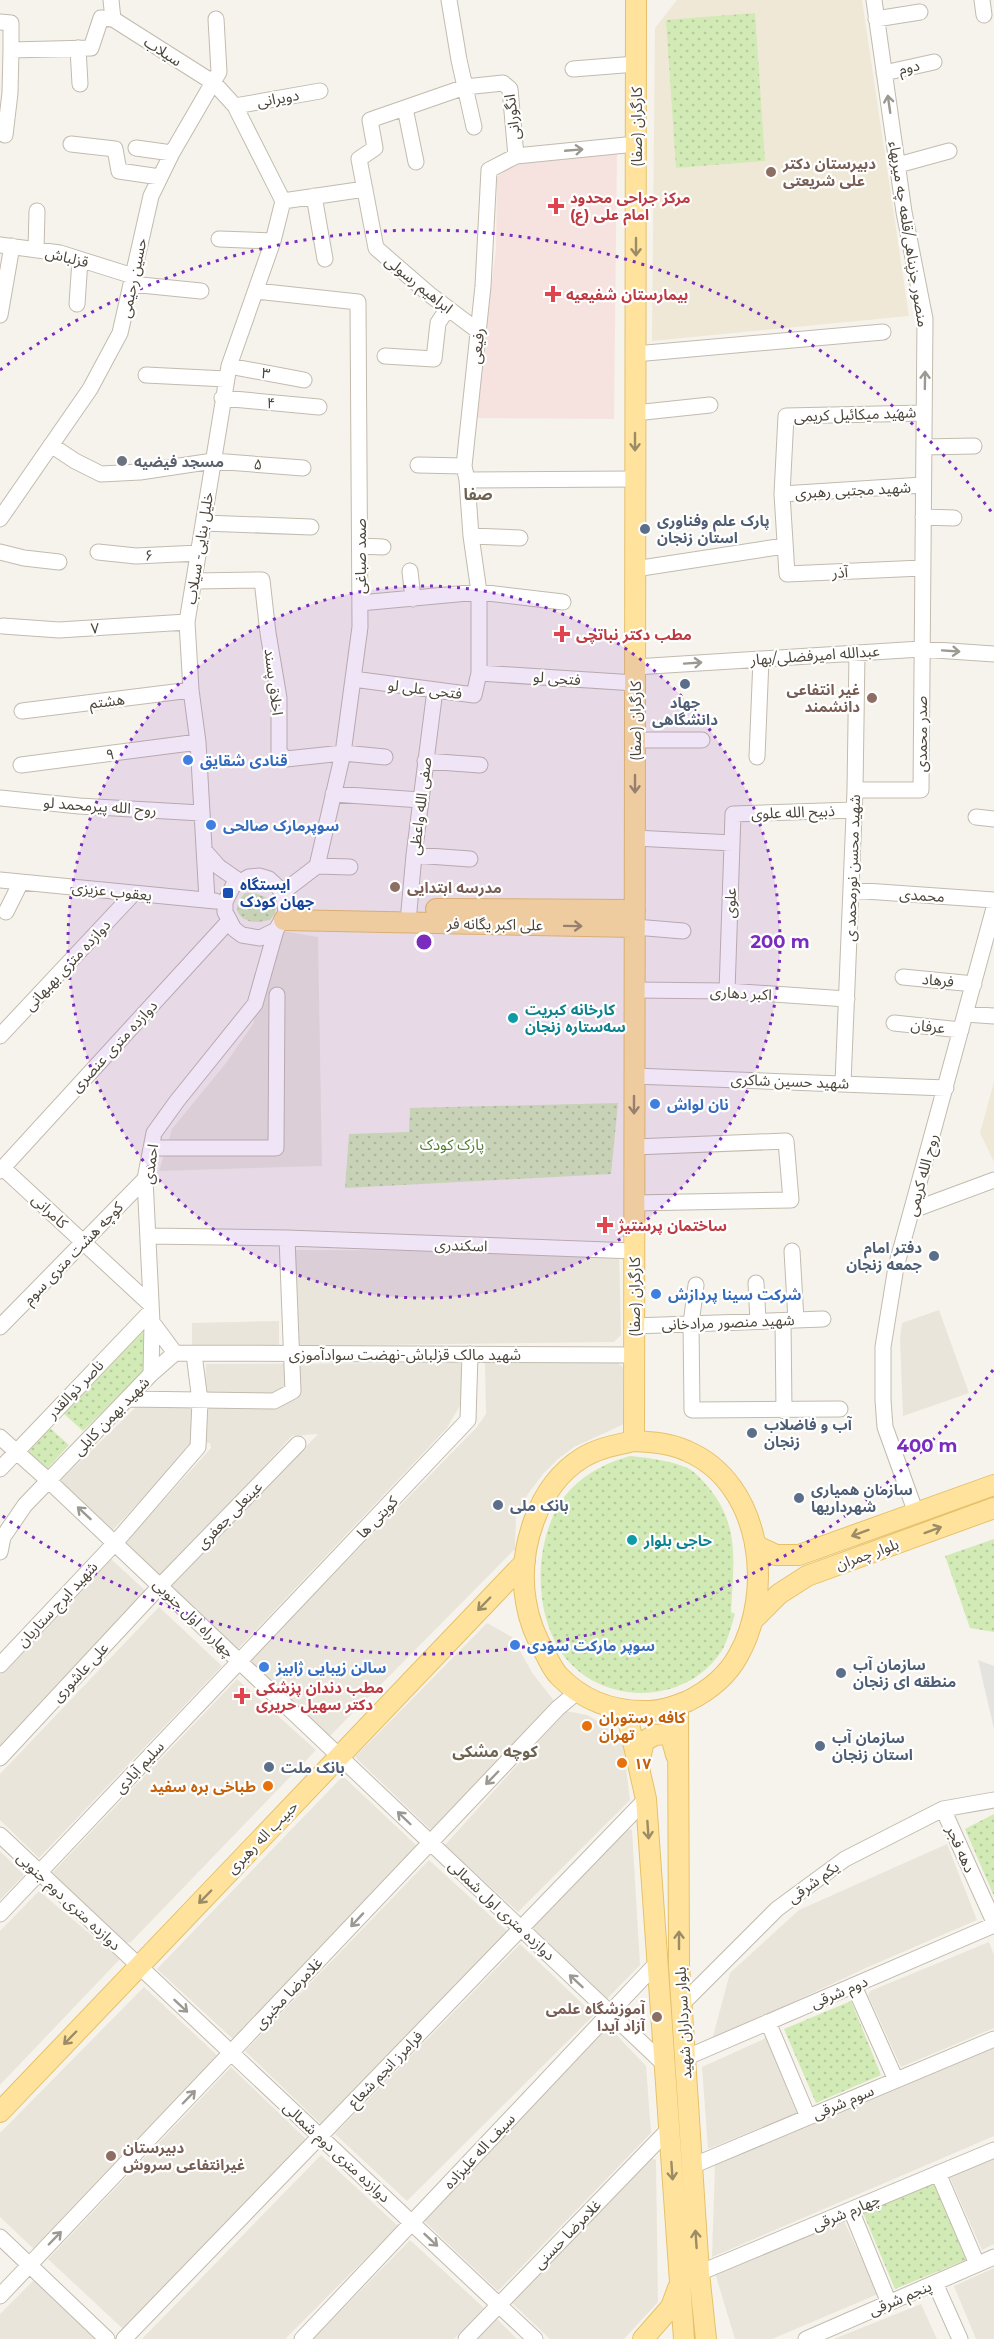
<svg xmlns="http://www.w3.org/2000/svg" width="994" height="2339" font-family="Montserrat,'Noto Sans Arabic',sans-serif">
<defs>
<pattern id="grass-dots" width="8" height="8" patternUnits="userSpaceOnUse" patternTransform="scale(1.5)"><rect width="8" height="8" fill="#d2eab5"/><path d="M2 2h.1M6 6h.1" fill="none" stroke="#b6ca9c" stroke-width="1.8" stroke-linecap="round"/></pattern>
</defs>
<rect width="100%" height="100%" fill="#f6f3ec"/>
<path fill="#eae5da" d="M276,930L318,937L322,1166L159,1171L172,1129L226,1063L253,1024Z
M296,1250L619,1251L621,1335L614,1342L296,1346Z
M939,1310L969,1393L903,1416L900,1338L902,1323Z
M279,1321V1348L192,1349V1323Z
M461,1363L462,1402L447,1428L236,1651L170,1588L318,1434L292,1436L161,1577L125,1543L211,1448L210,1443H201V1407L274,1406V1393L205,1395L206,1364Z
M485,1363H618L623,1367L624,1424L574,1447L558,1459L543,1474L528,1494L516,1516L515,1549L329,1737L248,1662L476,1428L486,1414Z
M192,1406L193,1445L112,1531L59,1482L136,1407Z
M111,1559L148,1593L0,1750V1675Z
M159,1607L222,1666L39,1858L0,1820V1774Z
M487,1623L512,1637L533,1674L555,1702L431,1830L355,1757Z
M237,1679L316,1750L131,1942L126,1943L52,1873Z
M566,1711L587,1715L622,1735L630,1800L518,1912L445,1845Z
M343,1776L418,1847L235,2041L157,1969Z
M624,1828L632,1830L640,1965L607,1999L530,1925Z
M947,1844L977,1920L868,1967L712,2040L730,1973L799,1910Z
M0,1851L24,1875L0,1900Z
M429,1860L507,1931L322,2125L245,2051Z
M39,1891L120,1959L0,2085V1931Z
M989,1942L994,1955V2028L901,2067L868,1995L870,1991Z
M520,1944L594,2015L407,2201L335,2134Z
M144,1987L219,2057L36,2251L0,2217V2133Z
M608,2026L646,2066L651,2133L498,2291L423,2220Z
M766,2038L797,2113L708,2149L702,2067Z
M994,2047V2136L712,2257L715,2165Z
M231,2067L307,2140L123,2329L48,2259Z
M321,2155L398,2226L285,2339H142Z
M994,2157V2244L982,2250L949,2176Z
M651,2158L656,2160L658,2302L624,2339H550L511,2302Z
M844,2221L878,2294L772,2339H735L715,2273Z
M410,2240L484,2308L454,2339H313Z
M994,2268V2339H976L954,2286Z
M35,2279L97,2339H0V2314Z
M921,2304L937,2339H834Z
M495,2317L517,2339H475Z"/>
<path fill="#efe8d6" d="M677,0H862L909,316L652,341L655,28Z
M994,1082V1162L980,1133Z"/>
<path fill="#f6e3e0" d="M617,152L614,419L475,418L496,249L497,177L515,163Z"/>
<path fill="url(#grass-dots)" d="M755,13L765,161L676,168L666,20Z
M245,893C259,893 266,896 276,906L275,913L270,920C264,921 255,923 249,921C233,915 235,903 245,893Z
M618,1103L611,1174L345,1188L349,1134L409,1132L410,1108Z
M142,1328L149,1366L83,1431L63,1413Z
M50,1428L69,1445L47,1469L27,1451Z
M630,1456C649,1458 667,1460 685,1467C694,1470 703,1481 709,1488C741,1527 733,1565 731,1612L735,1614C731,1627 728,1641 721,1652C684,1707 598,1706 561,1652C531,1607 534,1528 571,1489C587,1472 609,1462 630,1456Z
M994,1539V1632L970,1628L945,1556Z
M994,1814V1896L965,1829Z
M851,2001L881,2075L816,2103L784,2029Z
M934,2179L968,2259L895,2289L861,2208Z"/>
<path fill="#e5e3e0" d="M978,1660L994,1666V1729Z"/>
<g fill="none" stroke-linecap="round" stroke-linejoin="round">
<defs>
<path id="minor" d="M111,0L113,19
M449,0L459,60L474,127
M982,0L984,15
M876,19L920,12
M0,22L11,23V50
M78,48L80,84
M573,69L636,64
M884,73L934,62
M235,106L320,91
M405,108L416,162
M5,135L10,93L11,50L91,48L101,18L113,19L214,83L235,106L283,201L273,241L229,366L187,622L191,690L198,742L207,900
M71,144L115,149L119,171L160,177
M136,148L172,153
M898,165L949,151
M314,196L325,259
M283,201L365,189
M219,239L273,241
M0,245L60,253L133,276
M36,250L37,211
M131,284L201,291
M256,291L358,302L360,627L343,753L317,866L283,892
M77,304L80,260
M0,315L12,246
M478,331L429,294L376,248L359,159L375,148L370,120L465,87L503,83L510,89L516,156
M635,354L883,332
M385,356L434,359L438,323L448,308
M229,366L304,380
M146,375L226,379
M222,398L319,407
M635,413L710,405
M51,445L75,461L101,474L140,472L213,461L303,468
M924,447L974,446
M418,465L464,466
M467,480L635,479
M782,494L923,485
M923,517L954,518
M0,519L90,389L120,333L151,196L172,153L219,72L216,19
M204,523L311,527
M471,536L520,538
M360,546L383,547
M0,552L24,558L59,562
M98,552L136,556L199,553
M922,568L787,574L782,494L786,416L924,413
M635,569L784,546
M410,571L413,599
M195,581L262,580L268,633L279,698V752L286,759L343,753L385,757
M360,603L479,592L563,602
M3,626L59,630L187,622
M635,667L921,649L994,654
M479,673L635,683
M353,679L474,695L479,673V592L471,536L467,480L464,466L483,286L489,170L516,156L636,144
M22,711L191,690
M635,740H702
M757,757L761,659
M425,761L480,765
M21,765L198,742
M855,790H921L925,319L904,212L874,0
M333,794L421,800
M0,798L79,806L201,813
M976,817L994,819
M635,838L732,843
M204,850L219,867L239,881
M414,855L470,859
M317,866L350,867
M0,880L215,901
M851,890L994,900
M6,912L21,882
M408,922L414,855L435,690
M635,927L683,931
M903,977L974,984
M635,990L727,991L847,999
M727,991L733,814L854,810
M965,1014L994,1016
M894,1023L961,1030
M0,1036L134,893
M634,1076L946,1088
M843,1083L855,790L857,653
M151,1148H276L277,995
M3,1168L150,1304
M0,1171L228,922
M634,1203L791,1200L786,1141L634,1147
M913,1210L994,1180
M148,1236L287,1238
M792,1251L796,1320
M756,1283L758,1321
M696,1285L691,1324L692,1410L840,1409
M783,1321L784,1411
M152,1322L175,1353
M634,1326L823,1319
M0,1327L145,1179
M175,1353L634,1355
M151,1374L152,1322L145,1179L154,1133L177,1101L255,1004L276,930L286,913L283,892L269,879L259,876L249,877L233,886L225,902V912L234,929L242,935L260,938L276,930
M127,1399L274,1401L293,1391L287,1238L634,1251
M0,1437L49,1481L664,2064
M0,1469L151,1311
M916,1513L885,1427L883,1400V1347L896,1267L994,908
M0,1552L3,1537L25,1505L151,1374L175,1353
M0,1665L115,1543L198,1447L200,1401L194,1354
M0,1758L160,1586L298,1444
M943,1809L994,1922
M0,1835L535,2339
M0,1914L468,1420L470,1354
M854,1986L896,2080
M681,2005L777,1909L845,1859L943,1809L994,1800
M768,2022L808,2117
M685,2058L994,1925
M692,2166L994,2039
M938,2173L977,2264
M851,2210L889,2303
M0,2237L107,2339
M699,2273L994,2150
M935,2283L960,2339
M0,2296L558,1708L577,1692
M124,2339L646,1799
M302,2339L657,1963
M466,2339L669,2129
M806,2339L994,2257"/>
<path id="major" d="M436,909L635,910
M284,920L635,927
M634,1441L636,0
M634,1441C652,1442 670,1443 687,1451C762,1483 775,1591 738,1656C727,1676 708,1691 688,1701C676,1706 662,1711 649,1711C615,1712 583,1701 559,1676C554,1671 550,1663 547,1657C537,1640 529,1622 526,1602C517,1551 537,1486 582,1458C598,1448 616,1445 634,1441Z
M755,1545L776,1555H799L994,1485
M752,1621L779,1594L807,1576L994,1508
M678,1706L679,1965L699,2273L706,2339
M626,1711L646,1799L684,2339
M639,1763L644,1741L655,1735L667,1734L672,1740L676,1755
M0,2112L525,1562
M643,2339L671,2307L678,2288"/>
</defs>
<use href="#minor" stroke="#c2bbae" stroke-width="17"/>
<use href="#major" stroke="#e6c16a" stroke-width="22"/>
<use href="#minor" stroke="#fff" stroke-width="15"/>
<use href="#major" stroke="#ffe39c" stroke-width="20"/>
</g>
<defs><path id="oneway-shaft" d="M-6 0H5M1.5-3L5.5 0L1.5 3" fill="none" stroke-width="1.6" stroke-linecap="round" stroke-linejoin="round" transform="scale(1.5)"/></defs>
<g stroke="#9c9892">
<use href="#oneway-shaft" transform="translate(889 104) rotate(-98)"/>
<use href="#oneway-shaft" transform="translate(574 150) rotate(-5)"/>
<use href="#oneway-shaft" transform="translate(925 380) rotate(-89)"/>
<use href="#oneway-shaft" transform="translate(951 651) rotate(4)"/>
<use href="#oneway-shaft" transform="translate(693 663) rotate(-4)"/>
<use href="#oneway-shaft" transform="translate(84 1513) rotate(-137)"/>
<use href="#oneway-shaft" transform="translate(492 1778) rotate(134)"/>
<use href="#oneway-shaft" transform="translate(404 1818) rotate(-136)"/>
<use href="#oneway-shaft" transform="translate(357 1920) rotate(133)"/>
<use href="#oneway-shaft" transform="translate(576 1981) rotate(-137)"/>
<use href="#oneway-shaft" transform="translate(181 2006) rotate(43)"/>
<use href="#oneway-shaft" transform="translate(189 2097) rotate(-46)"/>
<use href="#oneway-shaft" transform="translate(55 2238) rotate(-46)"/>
<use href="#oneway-shaft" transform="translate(431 2240) rotate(43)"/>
</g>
<g stroke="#9c8c66">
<use href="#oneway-shaft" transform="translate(636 247) rotate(90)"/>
<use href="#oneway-shaft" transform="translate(635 442) rotate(90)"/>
<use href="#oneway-shaft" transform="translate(635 784) rotate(90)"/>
<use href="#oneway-shaft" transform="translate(573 926) rotate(1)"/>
<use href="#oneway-shaft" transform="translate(634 1105) rotate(90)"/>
<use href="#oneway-shaft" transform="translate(933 1530) rotate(-20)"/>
<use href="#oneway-shaft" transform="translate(860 1533) rotate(160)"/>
<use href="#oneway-shaft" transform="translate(484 1604) rotate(134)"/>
<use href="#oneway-shaft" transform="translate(648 1830) rotate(86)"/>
<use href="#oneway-shaft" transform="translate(205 1897) rotate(134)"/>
<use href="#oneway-shaft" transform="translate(679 1940) rotate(-90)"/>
<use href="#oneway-shaft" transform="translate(70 2038) rotate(134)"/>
<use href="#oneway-shaft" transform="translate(672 2171) rotate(86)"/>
<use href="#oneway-shaft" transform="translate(696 2239) rotate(-94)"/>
</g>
<circle cx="424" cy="942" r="356" fill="#7b2cbf" fill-opacity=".12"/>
<g fill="none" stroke="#7b2cbf" stroke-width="3" stroke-dasharray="3 6">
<circle cx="424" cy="942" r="356"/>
<path d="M993 1370A712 712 0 0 1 0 1514M0 370A712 712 0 0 1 993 514"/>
</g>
<g fill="#8d6e63" stroke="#fff" stroke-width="2">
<circle cx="771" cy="172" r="6"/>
<circle cx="872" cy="698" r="6"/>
<circle cx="395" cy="887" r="6"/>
<circle cx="657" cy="2017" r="6"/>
<circle cx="111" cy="2156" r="6"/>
</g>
<g fill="#e0444e" stroke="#fff" stroke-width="2">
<path d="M553 197h6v6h6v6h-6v6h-6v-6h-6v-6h6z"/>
<path d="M550 285h6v6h6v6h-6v6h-6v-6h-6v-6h6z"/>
<path d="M559 625h6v6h6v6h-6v6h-6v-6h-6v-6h6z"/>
<path d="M602 1216h6v6h6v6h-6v6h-6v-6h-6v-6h6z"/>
<path d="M239 1687h6v6h6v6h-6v6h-6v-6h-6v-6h6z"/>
</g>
<circle fill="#6b7280" stroke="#fff" stroke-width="2" cx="122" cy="461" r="6"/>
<g fill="#5c6f8a" stroke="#fff" stroke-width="2">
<circle cx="645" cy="529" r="6"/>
<circle cx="685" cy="684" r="6"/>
<circle cx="934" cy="1256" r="6"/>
<circle cx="752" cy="1433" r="6"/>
<circle cx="799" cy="1498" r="6"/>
<circle cx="498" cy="1505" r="6"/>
<circle cx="841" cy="1673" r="6"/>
<circle cx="820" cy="1746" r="6"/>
<circle cx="269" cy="1767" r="6"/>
</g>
<g fill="#3f7fe0" stroke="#fff" stroke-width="2">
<circle cx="188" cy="760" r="6"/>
<circle cx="211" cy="825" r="6"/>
<circle cx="655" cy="1104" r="6"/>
<circle cx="656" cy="1294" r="6"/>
<circle cx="515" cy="1645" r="6"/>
<circle cx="264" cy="1667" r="6"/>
</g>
<rect fill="#1a4fb4" stroke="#fff" stroke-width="2" x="222" y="887" width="12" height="12" rx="3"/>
<g fill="#0f9aa8" stroke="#fff" stroke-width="2">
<circle cx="513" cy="1018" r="6"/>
<circle cx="632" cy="1540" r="6"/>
</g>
<g fill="#e8710a" stroke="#fff" stroke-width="2">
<circle cx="587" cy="1726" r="6"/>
<circle cx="622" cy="1763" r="6"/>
<circle cx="268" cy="1786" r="6"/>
</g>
<g text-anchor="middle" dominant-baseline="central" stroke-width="4.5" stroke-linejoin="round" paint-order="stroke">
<g font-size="15" fill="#4b4439" stroke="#fff">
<text transform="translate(163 51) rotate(33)">سیلاب</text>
<text transform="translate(909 67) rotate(-13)">دوم</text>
<text transform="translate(278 98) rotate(-10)">دویرانی</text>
<text transform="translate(512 117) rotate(-97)">انگورانی</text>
<text transform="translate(636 127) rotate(-90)">کارگران (صفا)</text>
<text transform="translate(909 234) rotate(81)">منصور جزپناهی/قلعه چه میربهاء</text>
<text transform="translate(67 257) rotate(14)">قزلباش</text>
<text transform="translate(133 278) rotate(-78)">حسین رحیمی</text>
<text transform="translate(419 284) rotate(39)">ابراهیم رسولی</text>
<text transform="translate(477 346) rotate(-84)">رفیعی</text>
<text transform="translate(266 373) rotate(10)">۳</text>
<text transform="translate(271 403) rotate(5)">۴</text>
<text transform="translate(855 414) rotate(-2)">شهید میکائیل کریمی</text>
<text transform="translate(258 464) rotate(5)">۵</text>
<text transform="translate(853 490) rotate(-3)">شهید مجتبی رهبری</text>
<text transform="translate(199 548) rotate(-81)">خلیل بنایی- سیلاب</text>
<text transform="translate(149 555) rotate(-3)">۶</text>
<text transform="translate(360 556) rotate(-90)">صمد صباغی</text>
<text transform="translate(840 572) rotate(-3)">آذر</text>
<text transform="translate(95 628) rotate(-4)">۷</text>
<text transform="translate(815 655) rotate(-4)">عبدالله امیرفضلی/بهار</text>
<text transform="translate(557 678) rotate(4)">فتحی لو</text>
<text transform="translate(274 682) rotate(83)">اخلاق پسند</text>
<text transform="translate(425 689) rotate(7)">فتحی علی لو</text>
<text transform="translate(107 701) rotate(-7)">هشتم</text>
<text transform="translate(635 721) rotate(-90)">کارگران (صفا)</text>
<text transform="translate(921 734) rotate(-90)">صدر محمدی</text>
<text transform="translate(110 754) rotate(-7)">۹</text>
<text transform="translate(100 806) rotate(4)">روح الله پیرمحمد لو</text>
<text transform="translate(420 806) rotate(-83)">صفی الله واعظی</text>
<text transform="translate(793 812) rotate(-2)">ذبیح الله علوی</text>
<text transform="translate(852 868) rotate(-88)">شهید محسن نورمحمد ی</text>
<text transform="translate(112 891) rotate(6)">یعقوب عزیزی</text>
<text transform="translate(922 895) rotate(4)">محمدی</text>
<text transform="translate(730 903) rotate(-88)">علوی</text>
<text transform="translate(495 924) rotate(1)">علی اکبر یگانه فر</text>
<text transform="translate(67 965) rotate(-47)">دوازده متری بهبهانی</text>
<text transform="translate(938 980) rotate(5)">فرهاد</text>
<text transform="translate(741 993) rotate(3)">اکبر دهاری</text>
<text transform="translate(928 1026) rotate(6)">عرفان</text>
<text transform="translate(114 1046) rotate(-47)">دوازده متری عنصری</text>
<text transform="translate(790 1081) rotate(2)">شهید حسین شاکری</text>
<text transform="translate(150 1164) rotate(-82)">احمدی</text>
<text transform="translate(922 1175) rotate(-75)">روح الله کریمی</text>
<text transform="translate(50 1211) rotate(43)">کامرانی</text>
<text transform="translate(461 1245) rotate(2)">اسکندری</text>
<text transform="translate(73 1253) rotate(-46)">کوچه هشت متری سوم</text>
<text transform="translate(634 1297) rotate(-90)">کارگران (صفا)</text>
<text transform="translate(728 1322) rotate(-2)">شهید منصور مرادخانی</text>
<text x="405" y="1354">شهید مالک قزلباش-نهضت سوادآموزی</text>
<text transform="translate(75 1389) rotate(-46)">ناصر ذوالقدر</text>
<text transform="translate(111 1416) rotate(-46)">شهید بهمن کابلی</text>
<text transform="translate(229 1515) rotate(-46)">عینعلی جعفری</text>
<text transform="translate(377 1517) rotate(-46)">کویتی ها</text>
<text transform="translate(867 1554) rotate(-20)">بلوار چمران</text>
<text transform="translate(57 1604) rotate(-47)">شهید ایرج ستاریان</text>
<text transform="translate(194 1618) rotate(44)">چهارراه اول جنوبی</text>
<text transform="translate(80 1672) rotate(-47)">علی عاشوری</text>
<text transform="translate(139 1767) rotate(-47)">سلیم آبادی</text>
<text transform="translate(262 1837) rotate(-46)">حبیب اله رهبری</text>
<text transform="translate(961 1849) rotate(66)">دهه فجر</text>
<text transform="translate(813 1882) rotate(-36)">یکم شرقی</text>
<text transform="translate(69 1901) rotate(43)">دوازده متری دوم جنوبی</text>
<text transform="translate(502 1910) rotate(43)">دوازده متری اول شمالی</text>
<text transform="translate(839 1992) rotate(-23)">دوم شرقی</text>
<text transform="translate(288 1993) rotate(-47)">غلامرضا مخبری</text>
<text transform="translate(683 2023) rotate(-93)">بلوار سرداران شهید</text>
<text transform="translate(385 2069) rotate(-46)">فرامرز انجم شعاع</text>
<text transform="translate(843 2102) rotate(-23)">سوم شرقی</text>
<text transform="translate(479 2151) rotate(-47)">سیف اله علیزاده</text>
<text transform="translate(337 2152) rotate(43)">دوازده متری دوم شمالی</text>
<text transform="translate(846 2212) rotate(-23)">چهارم شرقی</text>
<text transform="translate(567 2234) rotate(-46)">غلامرضا حسنی</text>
<text transform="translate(900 2298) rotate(-23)">پنجم شرقی</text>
</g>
<g font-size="15" font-weight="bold" fill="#785e54" stroke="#fff" text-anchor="start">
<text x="783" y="163">دبیرستان دکتر<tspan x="783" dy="17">علی شریعتی</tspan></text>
<text x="860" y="689" text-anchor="end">غیر انتفاعی<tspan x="860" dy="17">دانشمند</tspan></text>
<text x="407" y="887">مدرسه ابتدایی</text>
<text x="645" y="2008" text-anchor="end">آموزشگاه علمی<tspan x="645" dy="17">آزاد آیدا</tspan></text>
<text x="123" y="2147">دبیرستان<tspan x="123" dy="17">غیرانتفاعی سروش</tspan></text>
</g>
<g font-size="15" font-weight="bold" fill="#be3a42" stroke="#fff" text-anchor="start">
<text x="570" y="197">مرکز جراحی محدود<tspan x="570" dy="17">امام علی (ع)</tspan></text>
<text x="566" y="294">بیمارستان شفیعیه</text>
<text x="576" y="634">مطب دکتر نباتچی</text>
<text x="618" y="1225">ساختمان پرستیژ</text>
<text x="256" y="1687">مطب دندان پزشکی<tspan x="256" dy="17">دکتر سهیل حریری</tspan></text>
</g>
<g font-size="15" font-weight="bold" fill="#5b616d" stroke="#fff" text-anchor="start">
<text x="134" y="461">مسجد فیضیه</text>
</g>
<g font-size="15" font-weight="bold" fill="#4e5e75" stroke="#fff" text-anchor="start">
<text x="657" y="520">پارک علم وفناوری<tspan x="657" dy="17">استان زنجان</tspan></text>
<text x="685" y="702" text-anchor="middle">جهاد<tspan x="685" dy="17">دانشگاهی</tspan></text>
<text x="922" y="1247" text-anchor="end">دفتر امام<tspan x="922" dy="17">جمعه زنجان</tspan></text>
<text x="764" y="1424">آب و فاضلاب<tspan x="764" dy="17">زنجان</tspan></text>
<text x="811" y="1489">سازمان همیاری<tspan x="811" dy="17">شهرداریها</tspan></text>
<text x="510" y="1505">بانک ملی</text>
<text x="853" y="1664">سازمان آب<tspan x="853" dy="17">منطقه ای زنجان</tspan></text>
<text x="832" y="1737">سازمان آب<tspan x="832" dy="17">استان زنجان</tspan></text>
<text x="281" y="1767">بانک ملت</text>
</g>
<g font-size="15" font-weight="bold" fill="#366cbe" stroke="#fff" text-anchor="start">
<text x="200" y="760">قنادی شقایق</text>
<text x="223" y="825">سوپرمارک صالحی</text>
<text x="667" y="1104">نان لواش</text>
<text x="668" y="1294">شرکت سینا پردازش</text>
<text x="527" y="1645">سوپر مارکت سودی</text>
<text x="276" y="1667">سالن زیبایی ژابیز</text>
</g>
<g font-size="15" font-weight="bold" fill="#164399" stroke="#fff" text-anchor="start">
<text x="240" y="884">ایستگاه<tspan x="240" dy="17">جهان کودک</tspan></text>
</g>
<g font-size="15" font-weight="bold" fill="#0d838f" stroke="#fff" text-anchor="start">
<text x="525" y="1009">کارخانه کبریت<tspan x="525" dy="17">سه‌ستاره زنجان</tspan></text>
<text x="644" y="1540">حاجی بلوار</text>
</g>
<g font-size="15" fill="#4a7f2a" stroke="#fff">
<text x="452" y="1144">پارک کودک</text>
</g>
<g font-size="15" font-weight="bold" fill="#c56008" stroke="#fff" text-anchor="start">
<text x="599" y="1717">کافه رستوران<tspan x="599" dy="17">تهران</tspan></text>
<text x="634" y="1763">۱۷</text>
<text x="256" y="1786" text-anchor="end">طباخی بره سفید</text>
</g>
<g font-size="16" font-weight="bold" fill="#6e6250" stroke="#fff">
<text x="478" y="494">صفا</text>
<text x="495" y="1751">کوچه مشکی</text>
</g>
</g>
<circle cx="424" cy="942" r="9" fill="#7b2cbf" stroke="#fff" stroke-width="3"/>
<g font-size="18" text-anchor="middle" font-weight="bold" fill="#7b2cbf" stroke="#fff" stroke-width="4.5" stroke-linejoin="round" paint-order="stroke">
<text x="780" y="948">200 m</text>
<text x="927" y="1452">400 m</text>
</g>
</svg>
